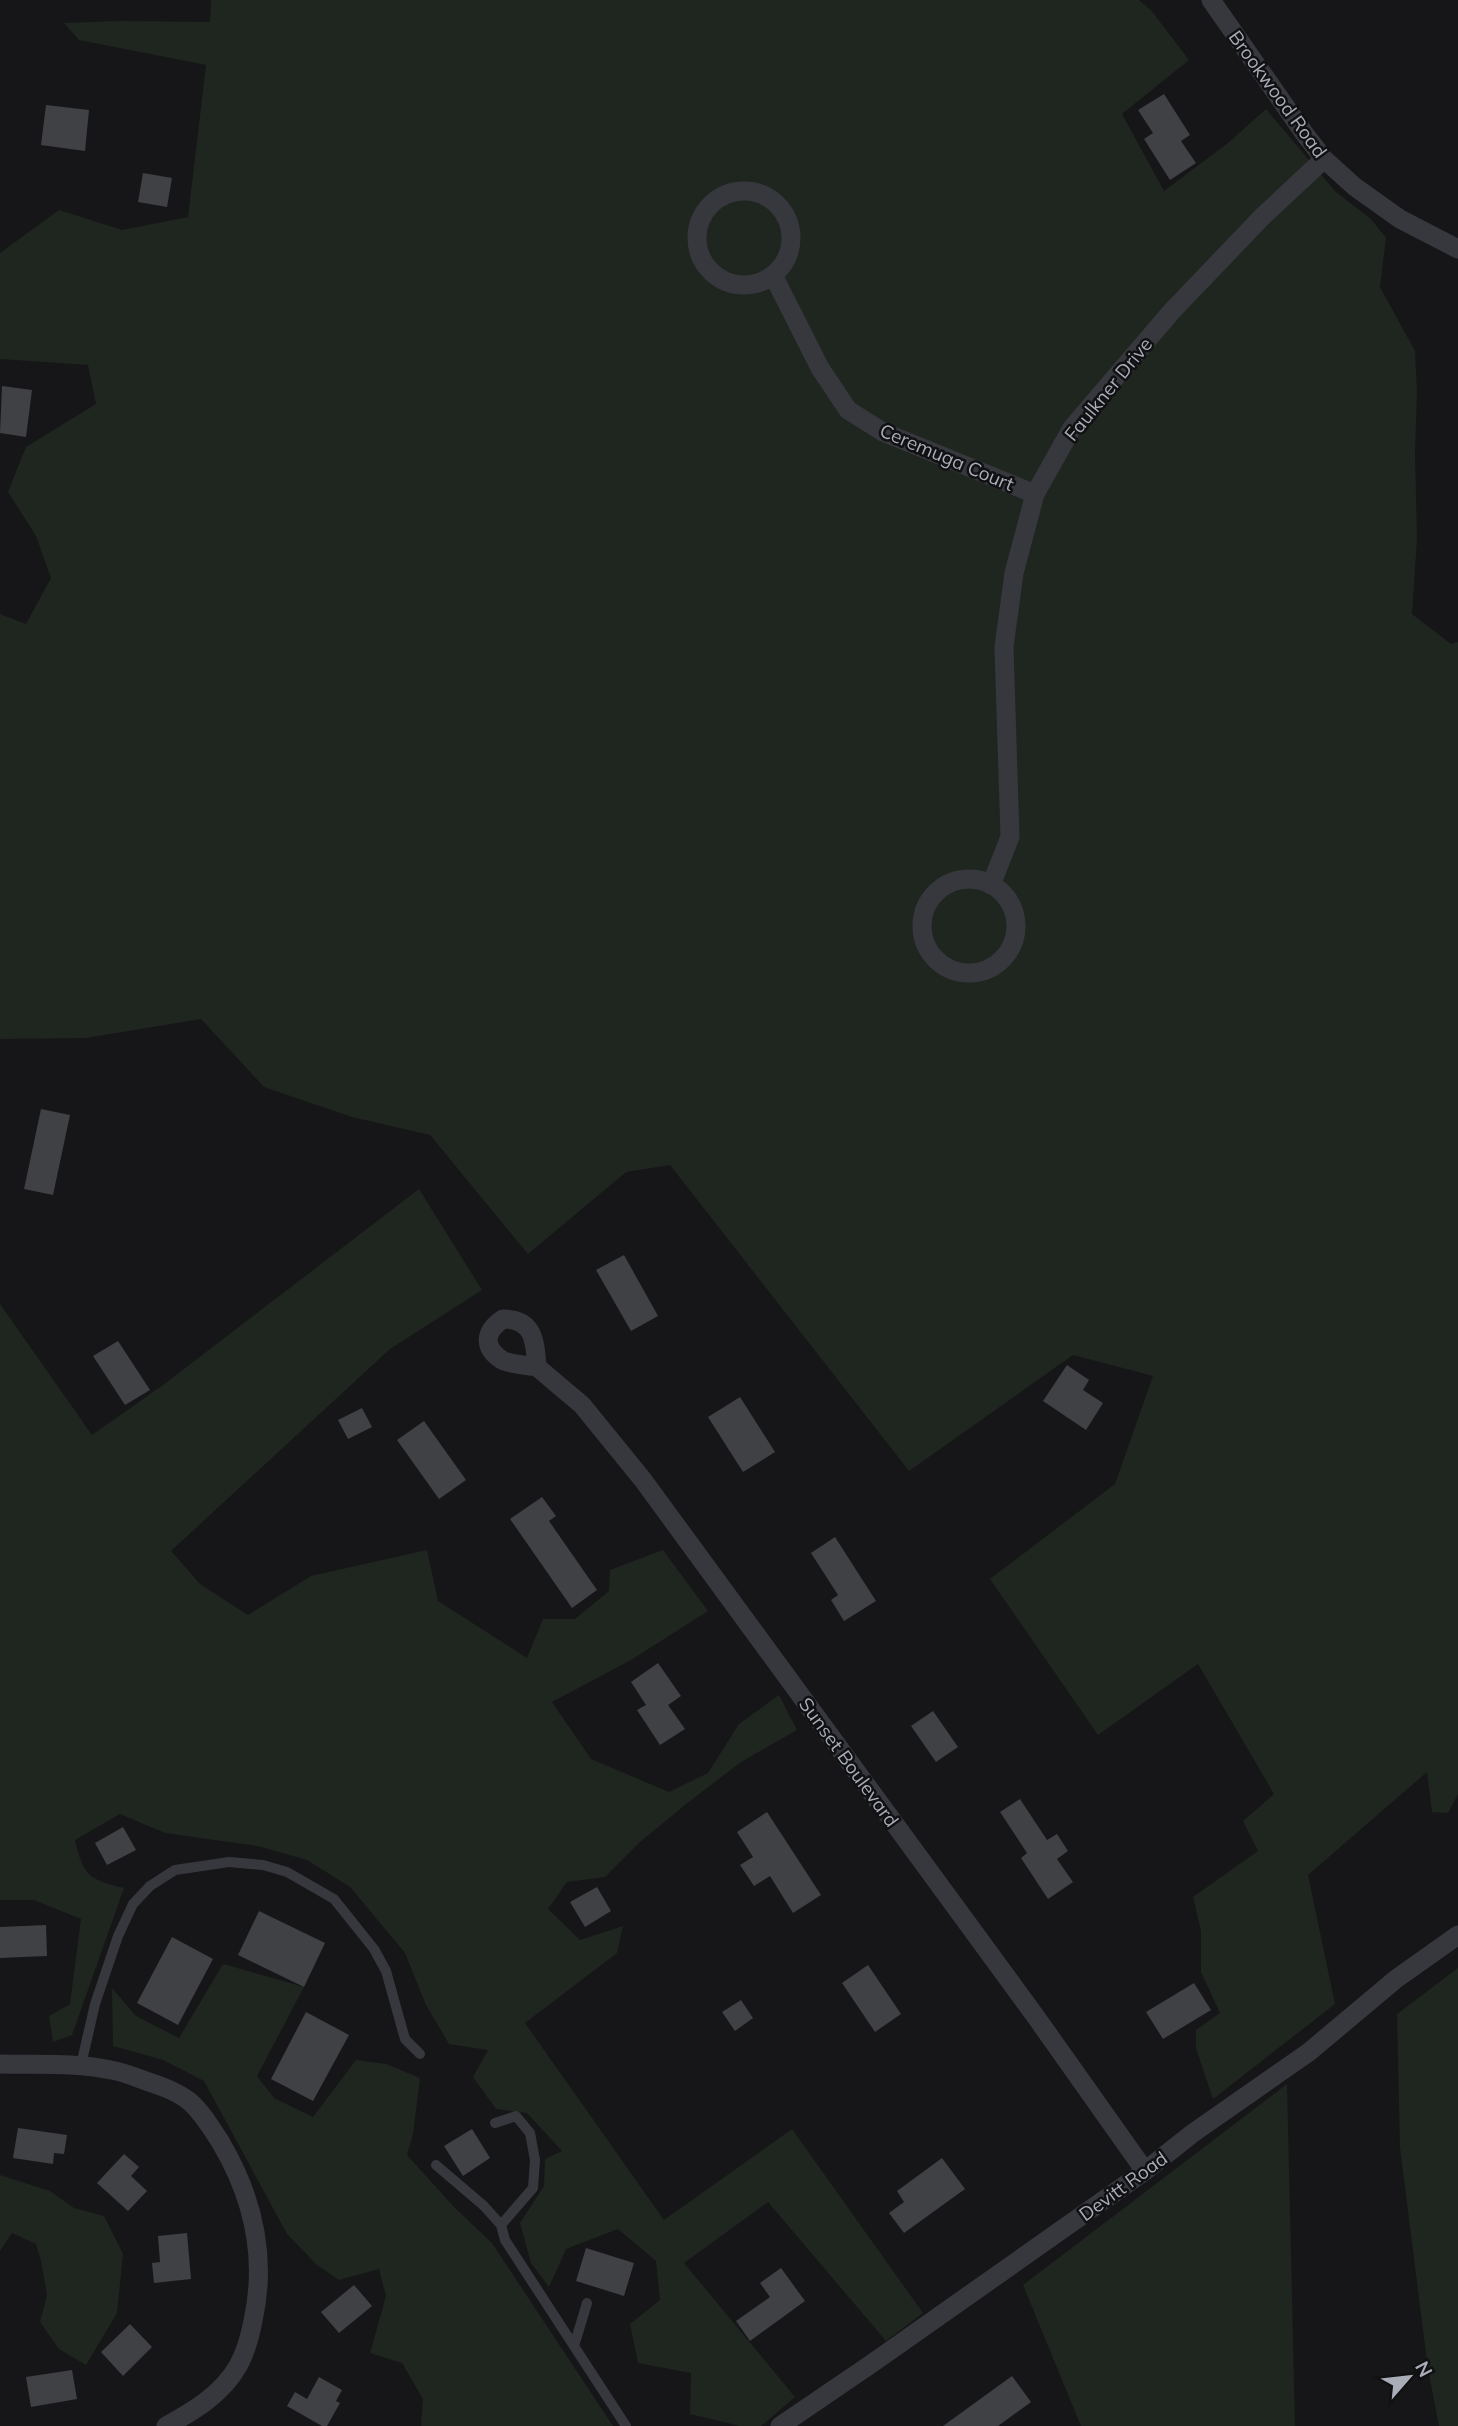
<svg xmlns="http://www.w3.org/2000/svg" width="1458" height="2426" font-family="Mulish,sans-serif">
<rect width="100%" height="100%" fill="#161618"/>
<path fill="#1e261f" d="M211,0H1139L1151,10L1189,60L1122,114L1164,191L1228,143L1266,109L1336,192L1371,219L1386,238L1380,287L1415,351L1417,391L1415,453L1417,539L1412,614L1451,644L1458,642V1794L1448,1813L1432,1812L1427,1772L1308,1875L1335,2004L1213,2099L1196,2048V2030L1220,2013L1201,1972V1931L1193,1897L1258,1851L1243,1821L1274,1794L1198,1664L1098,1735L990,1579L1115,1484L1153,1376L1073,1355L909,1471L670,1165L626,1172L528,1254L430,1135L352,1117L264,1087L201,1019L86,1038L0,1039V614L26,624L51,578L36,536L8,492L26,447L96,404L88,365L0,359V253L59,210L122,230L188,217L206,65L79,40L64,23L120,21L210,22Z
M419,1189L482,1290L390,1349L171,1551L200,1584L248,1615L311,1576L427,1550L438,1601L527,1658L543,1619H575L609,1591L610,1570L663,1550L708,1611L631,1660L552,1702L591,1759L669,1792L708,1773L739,1724L779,1695L797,1730L741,1762L690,1801L640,1842L605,1877L567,1882L548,1909L580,1940L623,1926L617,1953L525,2023L664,2220L792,2129L923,2313L886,2341L768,2202L684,2263L795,2397L761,2426H740L690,2414L691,2373L638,2363L630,2324L660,2300L656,2261L618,2229L566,2249L549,2287L531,2263L520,2223L544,2186L545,2159L562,2151L527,2113L496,2109L473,2077L488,2050L449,2044L426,2005L405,1953L350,1887L307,1860L258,1846L165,1833L120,1814L75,1840C83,1875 89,1880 124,1888L72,2035L53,2042L49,2016L70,2004L81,1919L34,1900H0V1304L92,1435L163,1385Z
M223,1964L304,1987L257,2076L274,2098L313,2117L356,2060L386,2064L420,2078L413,2134L407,2155L454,2207L492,2243L613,2426H421L423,2399L402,2363L370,2353L386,2296L379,2269L339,2280L317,2265L287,2234L204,2081L163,2060L113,2046L112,1988L136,2016L179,2038Z
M1458,1968V2426H1439L1428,2369L1400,2148L1397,2014Z
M1287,2084L1295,2426H1081L1023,2285Z
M0,2175L50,2191L74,2208L104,2216L123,2254L117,2313L86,2365L59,2349L40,2322L47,2295L41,2261L36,2244L12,2233L0,2251Z"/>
<path fill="#404145" d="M1164,94L1190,135L1181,141L1196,163L1170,180L1144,139L1153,133L1138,110Z
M46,105L89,110L85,151L41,145Z
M143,173L172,178L167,207L138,202Z
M2,386L32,390L26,437L0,433Z
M41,1109L70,1115L53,1195L24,1189Z
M624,1255L658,1316L631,1331L596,1270Z
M118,1341L150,1390L125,1405L93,1356Z
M1067,1365L1089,1380L1083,1390L1103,1403L1086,1430L1043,1401Z
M740,1397L775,1452L743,1472L708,1417Z
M362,1408L372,1427L348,1439L338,1420Z
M424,1421L466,1480L439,1499L397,1440Z
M542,1497L556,1516L549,1521L597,1590L572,1608L510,1519Z
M835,1537L876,1601L844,1621L831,1600L838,1595L811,1553Z
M658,1663L681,1696L668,1705L685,1729L660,1745L637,1710L646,1705L631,1682Z
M933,1711L958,1747L936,1762L911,1726Z
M1020,1799L1047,1840L1057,1834L1068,1851L1057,1859L1073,1882L1048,1899L1021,1858L1027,1853L1000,1812Z
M767,1812L821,1895L793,1913L770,1876L754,1886L740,1865L753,1857L737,1832Z
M123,1827L136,1850L107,1865L95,1843Z
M597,1887L611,1911L585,1927L570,1902Z
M259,1911L325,1943L304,1987L238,1955Z
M46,1925L47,1956L0,1958V1927Z
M172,1937L213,1959L178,2025L137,2003Z
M868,1965L901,2014L875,2032L842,1983Z
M1194,1983L1211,2010L1163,2039L1146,2012Z
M741,2000L753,2018L735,2031L722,2012Z
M306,2012L349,2035L313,2101L271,2079Z
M18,2128L67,2135L64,2154L54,2153L53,2164L13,2158Z
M472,2129L490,2158L463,2176L444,2146Z
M124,2154L139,2167L131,2176L147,2191L128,2211L97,2183Z
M942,2158L965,2189L904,2233L889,2213L904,2202L897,2191Z
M187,2233L191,2279L154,2283L152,2263L160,2262L158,2236Z
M586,2248L634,2263L624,2296L576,2281Z
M781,2268L805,2301L750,2341L736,2321L770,2297L760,2283Z
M354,2285L372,2306L339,2333L321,2312Z
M130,2324L152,2347L123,2376L101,2352Z
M72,2370L77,2399L31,2407L26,2377Z
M1012,2376L1031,2402L998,2426H943Z
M319,2377L342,2390L336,2401L340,2403L327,2426H322L287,2406L295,2392L307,2399Z"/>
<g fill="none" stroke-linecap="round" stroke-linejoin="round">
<path stroke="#37383d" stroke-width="10" d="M81,2065L95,2004L118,1936L133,1904L150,1886L175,1870L229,1862L263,1865L287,1872L334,1899L374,1949L386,1971L405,2039L420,2054
M495,2123L516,2116L530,2133L535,2160L533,2188L501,2225L505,2240L626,2426
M436,2165L484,2206L501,2225
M574,2346L587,2303"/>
<path stroke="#37383d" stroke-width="19" d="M1211,0L1304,133L1324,159L1355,187L1400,219L1458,249
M697 238a47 47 0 1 1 94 0a47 47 0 1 1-94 0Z
M773,275L820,368L848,410L883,432L1035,494
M922 926a47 47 0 1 1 94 0a47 47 0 1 1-94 0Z
M991,885L1010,837L1004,647L1014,573L1035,494L1072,428L1172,311L1262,217L1324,159
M503,1319C534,1319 535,1341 537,1367C527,1365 511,1365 502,1360C482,1347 485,1331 503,1319Z
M537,1367L582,1405L643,1480L1036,2017L1145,2171
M0,2064C37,2065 75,2062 111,2070C123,2072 135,2077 146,2081C161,2086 176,2091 189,2101C202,2112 212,2129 221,2143C254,2199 267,2257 253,2321C250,2336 246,2352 238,2366C222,2394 194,2411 166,2426
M780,2426L874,2362L1145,2171L1193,2133L1309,2052L1396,1979L1458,1935"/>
</g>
<g text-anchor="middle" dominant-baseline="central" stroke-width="5" stroke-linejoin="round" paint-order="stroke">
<g font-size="19" fill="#a8adb8" stroke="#111113">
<text transform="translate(1278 94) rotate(54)">Brookwood Road</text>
<text transform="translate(1108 389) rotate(-51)">Faulkner Drive</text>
<text transform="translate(947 457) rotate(23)">Ceremuga Court</text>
<text transform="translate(849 1762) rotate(54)">Sunset Boulevard</text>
<text transform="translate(1123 2186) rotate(-36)">Devitt Road</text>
</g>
</g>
<g transform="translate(1409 2377) rotate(62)" stroke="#111113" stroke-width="5" paint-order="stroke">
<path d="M0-5L12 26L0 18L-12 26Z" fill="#a8adb8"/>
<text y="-10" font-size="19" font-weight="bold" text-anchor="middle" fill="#a8adb8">N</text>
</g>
</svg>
